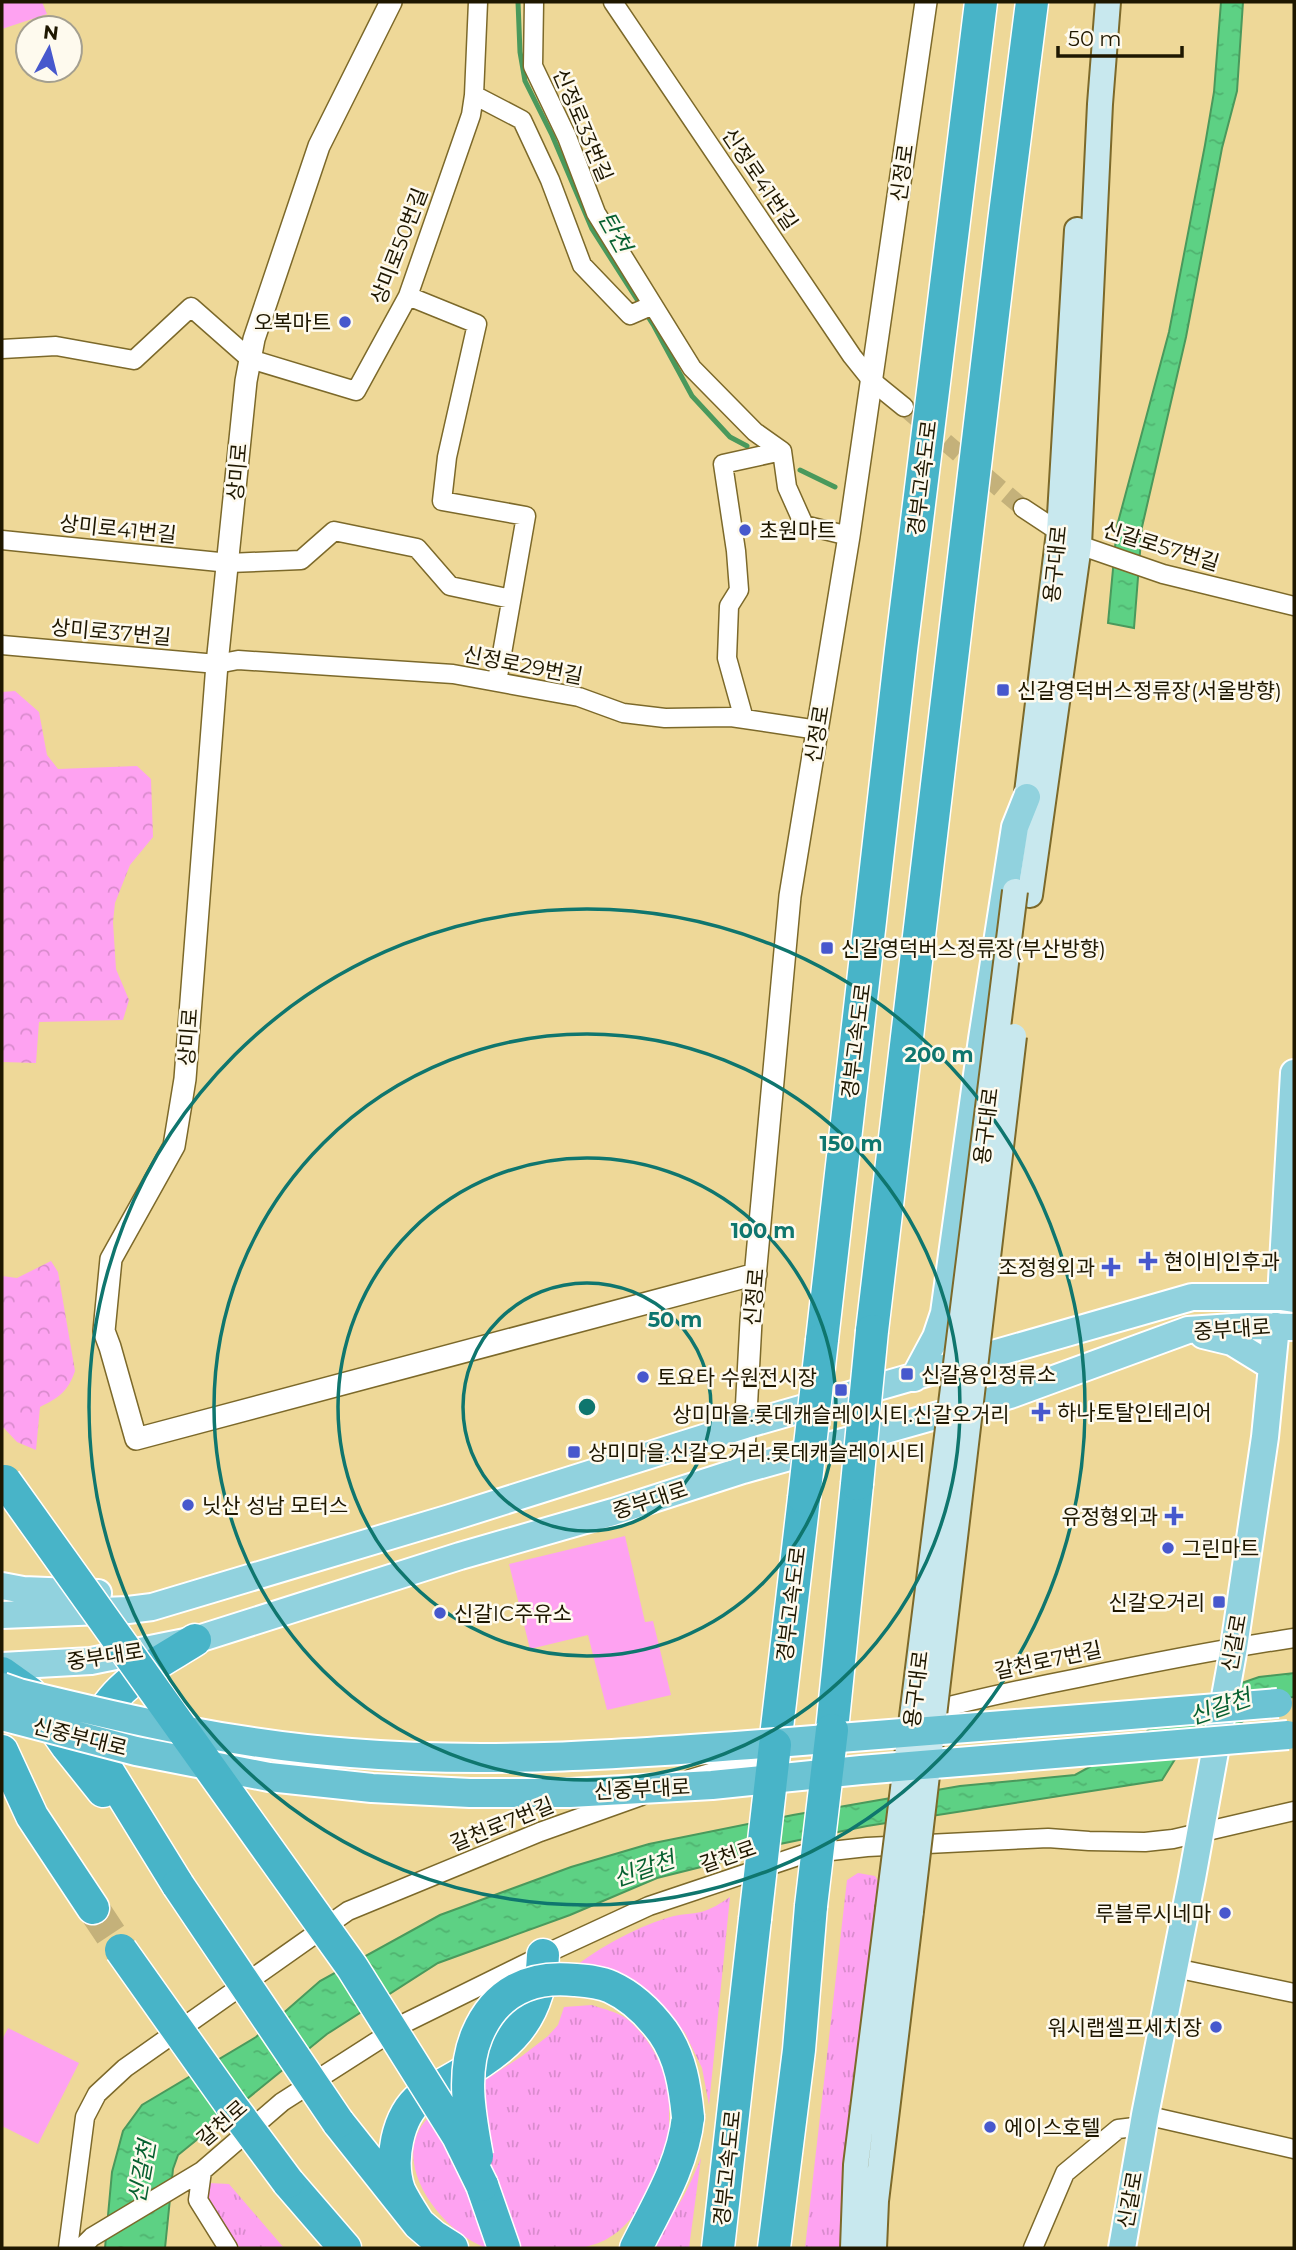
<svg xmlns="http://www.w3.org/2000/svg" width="1296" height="2250" font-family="Montserrat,'Noto Sans KR',sans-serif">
<defs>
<pattern id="grass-tufts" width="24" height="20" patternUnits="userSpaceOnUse" patternTransform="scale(1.75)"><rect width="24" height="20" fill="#fea2f1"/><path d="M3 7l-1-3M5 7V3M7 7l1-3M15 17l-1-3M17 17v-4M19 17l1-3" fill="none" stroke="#d98bcd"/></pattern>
<pattern id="forest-crowns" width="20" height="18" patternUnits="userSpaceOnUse" patternTransform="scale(1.75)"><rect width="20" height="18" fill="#fea2f1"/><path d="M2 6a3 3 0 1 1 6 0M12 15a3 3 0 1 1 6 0" fill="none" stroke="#d98bcd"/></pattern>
<pattern id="water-ripples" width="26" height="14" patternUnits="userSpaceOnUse" patternTransform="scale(1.75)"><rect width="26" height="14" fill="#5dd184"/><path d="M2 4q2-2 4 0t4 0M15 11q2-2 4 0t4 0" fill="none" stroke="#50b370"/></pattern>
</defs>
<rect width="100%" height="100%" fill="#eed898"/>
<path fill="url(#grass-tufts)" d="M858,1873L875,1876L880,1884C864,2004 842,2126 840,2248H805L847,1880Z
M730,1897L709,2105L702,2068L685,2033L655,1999L624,1977L572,1969C599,1947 640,1925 674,1916C683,1914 692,1914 701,1912C712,1909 721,1903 730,1897Z
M592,2005C603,2009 618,2012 627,2019C650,2038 669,2072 669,2102C669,2121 670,2142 665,2160C658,2183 631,2226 610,2237C603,2242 593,2245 585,2247C571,2250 552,2248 537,2248C524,2248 496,2250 484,2247C440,2230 386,2159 429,2117L522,2056L548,2036L558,2025L564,2007Z
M701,2158L689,2248H635C673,2223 684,2199 701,2158Z
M209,2183L229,2184L284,2248H240L202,2202Z"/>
<path fill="url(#forest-crowns)" d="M15,691L39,712L47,755L58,769L137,766L151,779L153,837L130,865L115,903L113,922L116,969L129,1000L123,1020L39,1022L36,1063L2,1062V692Z
M51,1261L58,1272L75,1371C68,1392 58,1398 40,1407L36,1450L17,1442L2,1426V1276L17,1278Z"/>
<path fill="#fea2f1" d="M2,2H42L47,14L2,29Z
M625,1536L645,1622L653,1621L671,1695L607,1710L588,1635L530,1649L509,1564Z
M8,2028L79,2063L38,2144L2,2126V2040Z"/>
<path fill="url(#water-ripples)" stroke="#4a995c" stroke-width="2" d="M1221,2H1243L1237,91L1222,148L1186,337L1142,527L1134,628L1108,623L1117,526L1169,332L1205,145L1214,92Z
M1294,1673V1697L1262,1702L1230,1734L1187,1740L1162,1780L867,1826L780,1844L729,1860L657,1878L570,1915L438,1963L327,2034L178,2155L173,2169L165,2248H105L112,2172L123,2131L142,2105L256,2037L320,1981L440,1915L571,1867L649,1844L793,1815L960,1786L1075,1775L1141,1739L1170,1703L1207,1695L1259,1677Z"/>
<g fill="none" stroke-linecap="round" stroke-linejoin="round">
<path stroke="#4a995c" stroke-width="5" d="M518,2L520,52L525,81L552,135L592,229L654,326L692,396L730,437L747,446
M800,470L835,487"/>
<path stroke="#c4b17a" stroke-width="18" stroke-dasharray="18 9" stroke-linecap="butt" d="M904,407L1023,508"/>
<path stroke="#c4b17a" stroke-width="32" stroke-dasharray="32 16" stroke-linecap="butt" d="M93,1908L121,1950"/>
<defs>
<path id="minor" d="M534,2L533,66L567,137L596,213L692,368L755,432L782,451L787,487L804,525L849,536
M613,2L852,356L872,381L904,407
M474,95L522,120L550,180L582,265L630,315L653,305
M408,296L477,324L447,457L442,501L526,516L497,682
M2,349L56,346L134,360L191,307L250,359L356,391L408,296L471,115L474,95L478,2
M1023,508L1079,545L1163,574L1294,606
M2,540L229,563L301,560L334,531L417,548L450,586L511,599
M2,645L217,664L238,660L453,674L579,697L623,713L665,718L731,717L818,730
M744,719L727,658L729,606L739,590L736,551L723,464L782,451
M926,1712C976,1699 1027,1688 1078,1678C1150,1663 1222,1649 1294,1638
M690,1779L781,1752
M1175,1968L1294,1993
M1145,2115L1294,2149
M202,2171L198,2200L228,2248
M68,2248L85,2117L97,2094L125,2068L348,1911L540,1832L641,1796
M81,2248L92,2237L202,2171L282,2102L407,2022L543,1955L649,1906L804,1854L867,1847L1048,1838L1089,1841L1145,1842L1173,1839L1294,1811
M1033,2248L1065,2173L1118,2129L1143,2126"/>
<path id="tertiary" d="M391,2L319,146L254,339L246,381L217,664L185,1079L174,1146L111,1259L104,1331L110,1347L136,1439L756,1274
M743,1470L751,1321L790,896L849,536L926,2"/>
<path id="secondary" d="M1024,817L1059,532L1077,230
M1030,895L1079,545L1100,104L1108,2
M853,2248L856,2165L888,1909
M874,2248L876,2201L911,1911"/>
<path id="primary" d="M1281,1297L1294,1073
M1203,1335L1232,1342L1271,1366
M914,1378L936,1337L944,1313L982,1039L1015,827L1027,797
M2,1586L23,1590L98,1593
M2,1615L128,1610L152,1607L450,1518L745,1425L1192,1297H1281L1294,1299
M2,1666L91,1661L195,1640L460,1556L613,1512L743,1470L1010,1395L1188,1330L1248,1326L1294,1327
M1122,2248L1145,2115L1192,1878L1234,1647L1265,1437L1276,1326"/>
<path id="motorway" d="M872,1331L1004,222L1032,2
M822,1340L901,650L981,2
M2,1673L30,1693L67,1746L103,1791
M832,1730L857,1484
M775,1745L804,1498
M2,1751L32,1816L93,1908
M178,1885L99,1757C97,1745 94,1731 100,1719C117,1682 162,1661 195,1640
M338,2122L419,2224L433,2236L452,2248
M288,2182L345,2248
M482,2185L504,2248
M419,2224C412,2213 404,2201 399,2190C389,2161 397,2116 421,2097C486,2059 540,2039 543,1955
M636,2248C657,2206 683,2165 688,2117
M718,2248L755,1919
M774,2248L799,2050L811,1906"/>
</defs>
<use href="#minor" stroke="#7c692a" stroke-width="21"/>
<use href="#tertiary" stroke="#7c692a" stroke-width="24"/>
<use href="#secondary" stroke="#7c692a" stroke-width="28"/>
<use href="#primary" stroke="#fff" stroke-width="30"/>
<use href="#motorway" stroke="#fff" stroke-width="35"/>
<use href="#minor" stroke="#fff" stroke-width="18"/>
<use href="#tertiary" stroke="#fff" stroke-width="21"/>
<use href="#secondary" stroke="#c8e8ee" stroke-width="24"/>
<use href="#primary" stroke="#91d2de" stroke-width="26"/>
<use href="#motorway" stroke="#48b4c8" stroke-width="32"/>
<defs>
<path id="secondary-bridge" d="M888,1909L1015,891
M911,1911L1014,1036"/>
<path id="trunk-bridge" d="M2,1687L19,1693C129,1720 237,1745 351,1753C496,1765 644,1753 789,1742C952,1730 1115,1716 1278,1703
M2,1716L136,1751L269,1777L372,1788L470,1793H570L712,1785L861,1770L1288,1735"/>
<path id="motorway-bridge" d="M5,1481L352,1967L458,2136L482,2185
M857,1484L872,1331
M804,1498L822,1340
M178,1885L338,2122
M811,1906L832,1730
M755,1919L775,1745
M121,1950L233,2108L288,2182
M477,2156C470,2117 461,2073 477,2035C495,1992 530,1975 575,1980C587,1981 600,1982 611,1987C633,1997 649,2013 663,2032C681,2058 685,2087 688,2117"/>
</defs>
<use href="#secondary-bridge" stroke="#7c692a" stroke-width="28" stroke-linecap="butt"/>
<use href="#trunk-bridge" stroke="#fff" stroke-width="32" stroke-linecap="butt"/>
<use href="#motorway-bridge" stroke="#fff" stroke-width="35" stroke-linecap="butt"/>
<use href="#secondary-bridge" stroke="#c8e8ee" stroke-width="24"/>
<use href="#trunk-bridge" stroke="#6cc3d3" stroke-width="28"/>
<use href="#motorway-bridge" stroke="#48b4c8" stroke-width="32"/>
</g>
<g fill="none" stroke="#0f766e" stroke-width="3.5">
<circle cx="587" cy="1407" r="124"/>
<circle cx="587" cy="1407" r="249"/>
<circle cx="587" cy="1407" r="373"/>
<circle cx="587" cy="1407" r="498"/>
</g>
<g fill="#4758cd" stroke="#fefaee" stroke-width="2.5">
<circle cx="345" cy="322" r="7"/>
<circle cx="745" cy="530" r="7"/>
<rect x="996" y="683" width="14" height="14" rx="3.5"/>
<rect x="820" y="941" width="14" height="14" rx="3.5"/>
<path d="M1144.5 1250.5h7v7h7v7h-7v7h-7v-7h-7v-7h7z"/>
<path d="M1107.5 1256.5h7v7h7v7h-7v7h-7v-7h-7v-7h7z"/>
<rect x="900" y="1367" width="14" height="14" rx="3.5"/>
<circle cx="643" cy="1377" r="7"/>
<rect x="834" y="1383" width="14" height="14" rx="3.5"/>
<path d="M1037.5 1401.5h7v7h7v7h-7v7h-7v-7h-7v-7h7z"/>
<rect x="567" y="1445" width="14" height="14" rx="3.5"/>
<circle cx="188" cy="1505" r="7"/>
<path d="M1170.5 1505.5h7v7h7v7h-7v7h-7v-7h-7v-7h7z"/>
<circle cx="1168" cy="1548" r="7"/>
<rect x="1212" y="1595" width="14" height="14" rx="3.5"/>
<circle cx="440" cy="1613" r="7"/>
<circle cx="1225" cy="1913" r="7"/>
<circle cx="1216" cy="2027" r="7"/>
<circle cx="990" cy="2127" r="7"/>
</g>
<g text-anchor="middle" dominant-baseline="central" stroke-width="5" stroke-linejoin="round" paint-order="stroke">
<g font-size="21" fill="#1e1700" stroke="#fefaee">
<text transform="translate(583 125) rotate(67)">신정로33번길</text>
<text transform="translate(902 173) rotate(-82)">신정로</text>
<text transform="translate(760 179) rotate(56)">신정로41번길</text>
<text transform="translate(399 246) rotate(-69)">상미로50번길</text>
<text transform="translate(237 472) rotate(-85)">상미로</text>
<text transform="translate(922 478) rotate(-83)">경부고속도로</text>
<text transform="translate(118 529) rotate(6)">상미로41번길</text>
<text transform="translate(1161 546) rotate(17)">신갈로57번길</text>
<text transform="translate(1055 564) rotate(-84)">용구대로</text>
<text transform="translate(111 632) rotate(5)">상미로37번길</text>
<text transform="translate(523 665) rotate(11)">신정로29번길</text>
<text transform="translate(817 734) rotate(-81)">신정로</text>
<text transform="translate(188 1037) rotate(-86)">상미로</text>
<text transform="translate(856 1041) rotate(-83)">경부고속도로</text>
<text transform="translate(986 1126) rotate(-83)">용구대로</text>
<text transform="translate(754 1297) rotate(-85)">신정로</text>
<text transform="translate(1232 1329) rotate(-4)">중부대로</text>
<text transform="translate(650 1500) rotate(-18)">중부대로</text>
<text transform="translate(791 1604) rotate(-83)">경부고속도로</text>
<text transform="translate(1234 1643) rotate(-80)">신갈로</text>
<text transform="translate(105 1656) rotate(-9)">중부대로</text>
<text transform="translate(1048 1660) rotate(-12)">갈천로7번길</text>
<text transform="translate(916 1689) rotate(-83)">용구대로</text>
<text transform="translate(80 1737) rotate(14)">신중부대로</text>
<text transform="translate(642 1789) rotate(-3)">신중부대로</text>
<text transform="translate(502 1824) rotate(-22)">갈천로7번길</text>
<text transform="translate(728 1856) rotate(-19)">갈천로</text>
<text transform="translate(222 2123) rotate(-41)">갈천로</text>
<text transform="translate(727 2168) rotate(-84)">경부고속도로</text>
<text transform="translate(1130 2200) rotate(-80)">신갈로</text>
</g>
<g font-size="21" fill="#1e1700" stroke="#fefaee" text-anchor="start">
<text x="331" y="322" text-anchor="end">오복마트</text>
<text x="759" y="530">초원마트</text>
<text x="1017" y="690">신갈영덕버스정류장(서울방향)</text>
<text x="841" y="948">신갈영덕버스정류장(부산방향)</text>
<text x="1164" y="1261">현이비인후과</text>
<text x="1095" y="1267" text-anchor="end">조정형외과</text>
<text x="921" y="1374">신갈용인정류소</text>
<text x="657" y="1377">토요타 수원전시장</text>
<text x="1057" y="1412">하나토탈인테리어</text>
<text x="841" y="1414" text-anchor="middle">상미마을.롯데캐슬레이시티.신갈오거리</text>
<text x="588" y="1452">상미마을.신갈오거리.롯데캐슬레이시티</text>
<text x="202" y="1505">닛산 성남 모터스</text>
<text x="1158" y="1516" text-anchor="end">유정형외과</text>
<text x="1182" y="1548">그린마트</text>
<text x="1205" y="1602" text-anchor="end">신갈오거리</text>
<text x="454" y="1613">신갈IC주유소</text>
<text x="1211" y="1913" text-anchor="end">루블루시네마</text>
<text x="1202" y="2027" text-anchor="end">워시랩셀프세치장</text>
<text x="1004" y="2127">에이스호텔</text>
</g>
<g font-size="23" font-style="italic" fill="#076030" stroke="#fefaee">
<text transform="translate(615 232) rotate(61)">탄천</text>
<text transform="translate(1220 1707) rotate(-19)">신갈천</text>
<text transform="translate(644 1869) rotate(-19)">신갈천</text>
<text transform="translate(142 2172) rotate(-80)">신갈천</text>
</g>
</g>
<circle cx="587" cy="1407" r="10" fill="#0f766e" stroke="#fefaee" stroke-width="3.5"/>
<g font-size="21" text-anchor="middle" font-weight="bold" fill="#0f766e" stroke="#fefaee" stroke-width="5" stroke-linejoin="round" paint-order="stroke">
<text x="939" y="1062">200 m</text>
<text x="851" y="1151">150 m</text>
<text x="763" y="1238">100 m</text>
<text x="675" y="1327">50 m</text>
</g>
<rect width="1296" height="2250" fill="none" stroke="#1e1700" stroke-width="7"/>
<g transform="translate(49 49) rotate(7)"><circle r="33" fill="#fefaee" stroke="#a49f8f" stroke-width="2"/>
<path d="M0-5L12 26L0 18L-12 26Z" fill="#4758cd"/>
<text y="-10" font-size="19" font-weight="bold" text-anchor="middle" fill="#1e1700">N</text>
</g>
<path d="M1058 46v10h124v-10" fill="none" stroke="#1e1700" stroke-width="3.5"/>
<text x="1068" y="46" font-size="21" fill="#1e1700" stroke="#fefaee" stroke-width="5" paint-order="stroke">50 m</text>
</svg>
